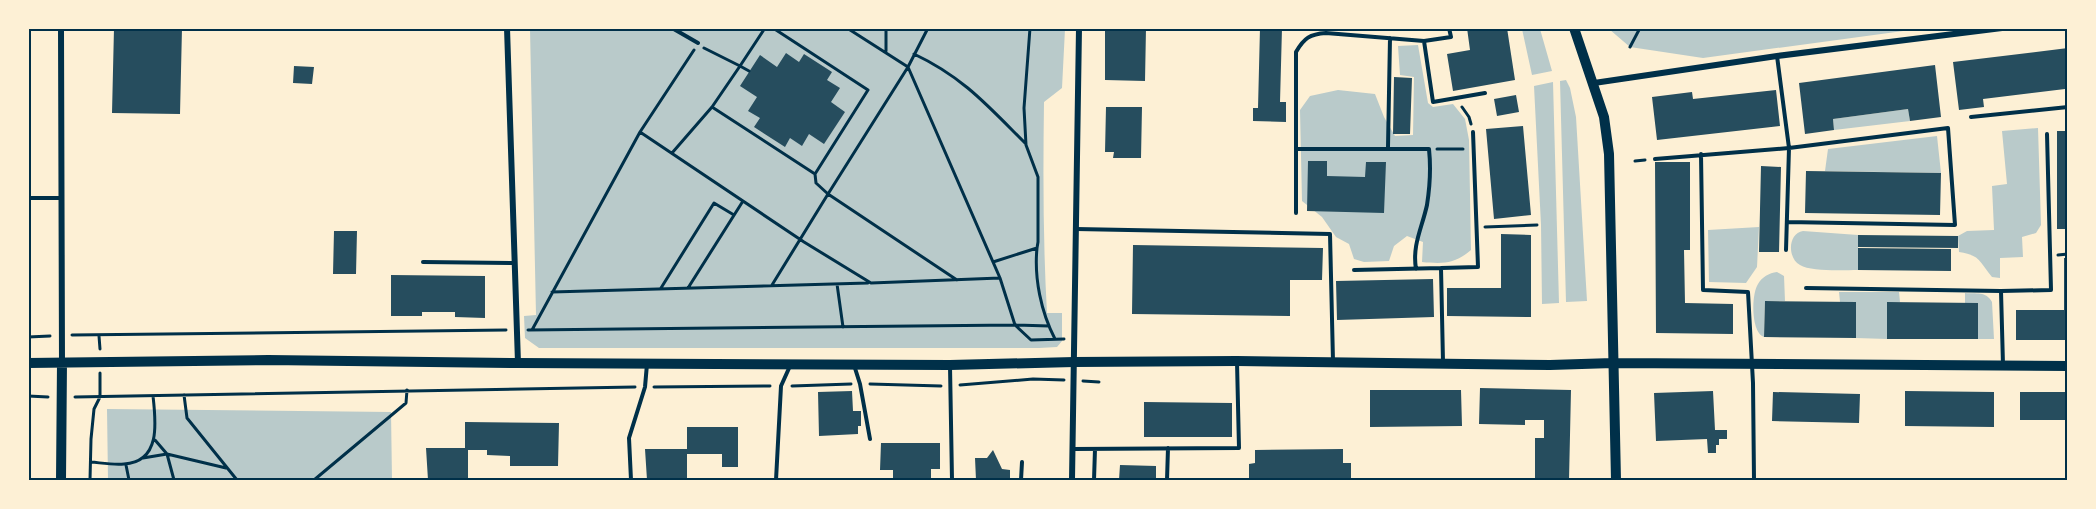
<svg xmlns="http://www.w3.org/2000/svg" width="2096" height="509" font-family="'Fira Sans Condensed',sans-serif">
<rect width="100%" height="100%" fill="#fdf0d5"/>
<path fill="#b9caca" d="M530,29H1065L1062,88L1044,102C1043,173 1043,242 1047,313H1062V341L1057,347L1039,348H539L525,338L524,316L536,315Z
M1522,29H1540L1552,71L1532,75Z
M1609,29H1918L1703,58L1630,47Z
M1418,45L1428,103L1433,107L1453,104L1465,119L1469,140L1471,250C1455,264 1443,264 1422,262L1423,242L1407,236L1394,246L1389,261L1364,262L1354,259L1349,244L1336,237L1322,217L1302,201L1300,110L1310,96L1338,90L1375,94L1384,117L1395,136L1413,135L1414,77L1400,75L1398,46Z
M1566,80L1570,88L1576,117L1587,301L1566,302L1560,81Z
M1553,82L1559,303L1542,304L1541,225L1534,86Z
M1908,109L1910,121L1834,130L1833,119Z
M2038,128L2041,225L2036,233L2022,237L2023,257L2000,258V278L1992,277C1980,263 1981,255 1959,252L1958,236L1967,231L1994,230L1992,186L2007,184L2002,131Z
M1937,136L1941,173L1825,171L1828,149Z
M1759,227L1757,267L1746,283L1709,282L1708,230Z
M1803,231L1858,235V270C1844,270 1811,272 1800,265C1787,258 1788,233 1803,231Z
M1777,272L1784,276L1785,301H1765L1764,337C1751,333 1751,295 1758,284C1762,277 1769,273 1777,272Z
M1839,292H1899L1900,302L1887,303V339L1856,338V302H1840Z
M1965,293C1976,294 1986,291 1992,302L1994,339H1978V303H1965Z
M107,409L391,412L392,480H108Z"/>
<path fill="#264d5e" d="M114,28H182L180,114L112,113Z
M1105,28H1146L1145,81L1105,80Z
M1260,28H1282L1280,102H1286V122L1253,121V108H1258Z
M1467,28H1507L1515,80L1453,91L1447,54L1470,50Z
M2068,48V98L2065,89L1983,99L1984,107L1959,110L1953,62Z
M786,53L799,62L804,54L832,72L827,80L840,88L831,102L845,112L824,144L809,134L802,146L790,138L785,147L754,127L760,118L748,111L757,97L740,86L760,55L777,67Z
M1935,65L1941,117L1910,121L1908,109L1833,119L1834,130L1805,134L1799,83Z
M294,66L314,67L312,84L293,83Z
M1394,77L1412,78L1410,134H1393Z
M1776,90L1780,126L1657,140L1652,97L1692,92L1693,99Z
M1516,95L1519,112L1497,116L1494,99Z
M1106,107H1142L1141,158H1113L1114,152H1105Z
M1523,126L1531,215L1494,219L1486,129Z
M2057,131H2068V229H2057Z
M1308,161H1327V176L1365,177L1366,162H1386L1384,213L1307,211Z
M1655,162H1690V250H1684L1685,303L1733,304V334L1656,333Z
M1761,166L1781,167L1779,252H1759Z
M1806,171L1941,173L1940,215L1805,213Z
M334,231H357L356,274H333Z
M1501,234L1531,235V317L1447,316V288H1501Z
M1858,235L1958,236V248L1858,247Z
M1133,245L1323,248L1322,280H1290V316L1132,314Z
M1858,248L1951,249V271L1858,270Z
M2064,258H2068V340H2016V310H2064Z
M391,275L485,276V318L455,317V312H422V316H391Z
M1433,279L1434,317L1337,320L1336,281Z
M1765,301L1856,302V338L1764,337Z
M1887,302L1978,303V339H1887Z
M1480,388L1571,390L1569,480H1535V438H1544V420H1525V425L1479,424Z
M1370,390H1461L1462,426L1370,427Z
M852,391L853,411H861V426H858V434L819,436L818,392Z
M1713,391L1715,430H1727V439H1719V445H1716V453H1708L1707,439L1656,441L1654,393Z
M1905,391L1994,392V427L1905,426Z
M1773,392L1860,394L1859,423L1772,421Z
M2020,392H2068V420H2020Z
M1144,402L1232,403V437H1144Z
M465,422L559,423L558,466H510V456L487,455V450H468V480H428L426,448H465Z
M687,427H738V467H722V454H687V480H647L645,449H687Z
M881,443H940V469H931V480H893V470H880Z
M1343,449V463H1351V480H1249V464L1255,463V450Z
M993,450L1002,469L1010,470V480H976L975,458H987Z
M1120,465L1156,466V480H1119Z"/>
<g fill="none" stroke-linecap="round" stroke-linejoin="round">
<path stroke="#003049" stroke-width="3" d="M773,28L868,90L815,174
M847,28L908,67L928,28
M1849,28V29
M1630,47L1640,28
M704,48L740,66L765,28
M886,51V28
M914,54C963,77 988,106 1025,143
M712,107L815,174L816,183L828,194L772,285
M1462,107L1469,117L1471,124
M640,132L804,242L871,283L1000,278L1015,325L1049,326
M1437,149H1463
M672,153L712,107L740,66L749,71
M1635,161L1645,160
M1485,227L1537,225
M1037,248C1034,278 1041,312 1055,339
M2058,255L2068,254
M993,262L1037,248L1038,242V177L1026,145L1024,108L1030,28
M957,280L828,194L908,67L1000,278
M837,284L843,327
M661,288L714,203L734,215
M688,288L743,201
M552,292L868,283
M528,330L1015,325L1031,340L1064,339
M532,330L640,132L694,50
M72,335L506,330
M99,336L100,349
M28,337L50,336
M1083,381L1099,382
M870,384L941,386
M960,385L1033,379L1064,380
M792,386L851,384
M654,387L770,386
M184,395L187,418L237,480
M28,396L48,397
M75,397L635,387
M143,458L167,454L155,440
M91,462C102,463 113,465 124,464C161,462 156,422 153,396
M126,465L129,480
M90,480L91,439L94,409L100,397V373
M174,480L167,454L226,468
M314,480L406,403L407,390"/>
<path stroke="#003049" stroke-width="4" d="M672,28L698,43
M1449,28L1451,37L1424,41L1433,102L1485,93
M1777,56L1789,148L1786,250
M1971,117L2068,107
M1388,147L1390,38
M1296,149H1429C1431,168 1430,186 1427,205C1422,228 1412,245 1416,269
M1701,154L1703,290L1748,292L1753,383L1754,480
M1655,159L1789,148L1948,128L1955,225L1787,222
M28,198H62
M1296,213V52C1304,38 1310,34 1326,33L1424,41
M1076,229L1330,234L1333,361
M423,262L515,263
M1354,270L1441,268
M1806,288L2001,291L2003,365
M2001,291L2051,290L2047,134
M1443,362L1441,268L1478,267L1473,132
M854,365L860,384L870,439
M950,366L952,480
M1073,449L1239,448L1237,362
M631,480L629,438L645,387L647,364
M776,480L781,386L790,366
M1021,480L1022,462
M1094,480L1095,449
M1167,480L1168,448"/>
<path stroke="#003049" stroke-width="6" d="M61,28L62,362
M507,28L518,363
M1594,83L1777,56L2002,28
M1072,480L1079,28"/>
<path stroke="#003049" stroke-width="10" d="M1574,28L1604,117L1609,154L1616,480
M28,363L268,360L518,363L950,365L1074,362L1237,361L1550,365L1613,363L2068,366
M61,480L62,362"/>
</g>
<rect width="2096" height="509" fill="none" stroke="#fdf0d5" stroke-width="60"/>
<rect x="30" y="30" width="2036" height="449" fill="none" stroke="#003049" stroke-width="2"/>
</svg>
